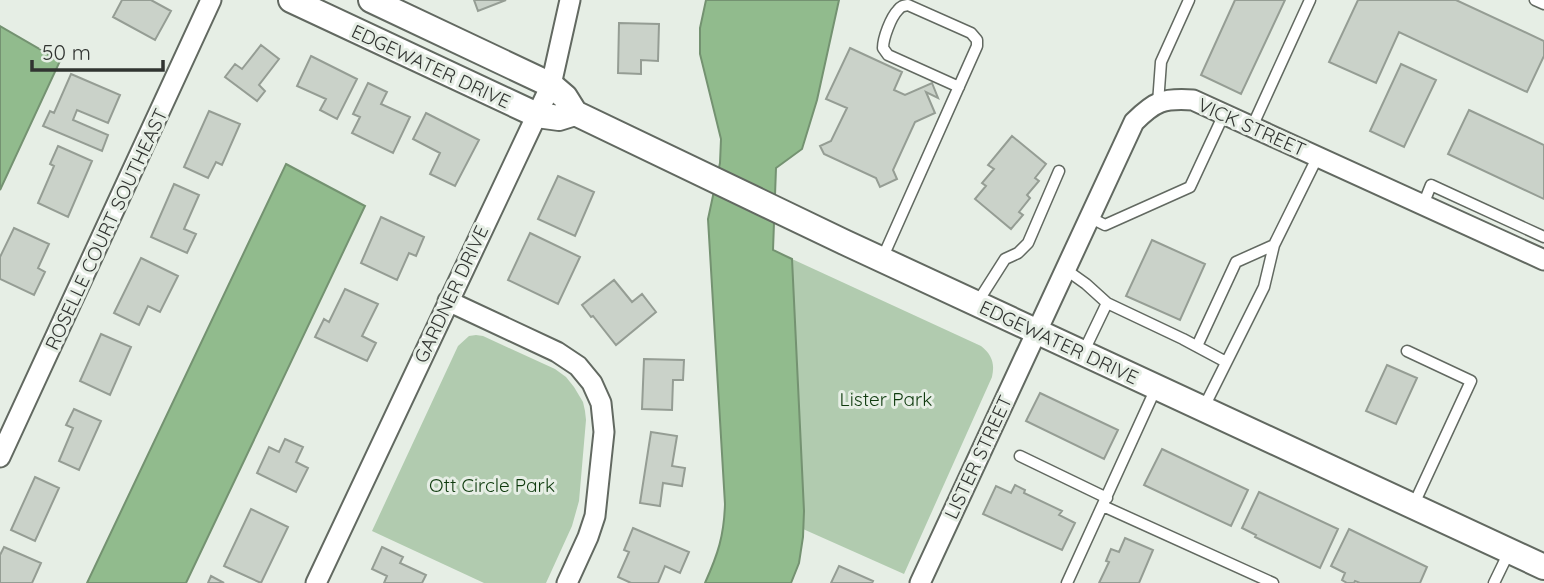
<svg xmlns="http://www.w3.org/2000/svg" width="1544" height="583" font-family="Quicksand,sans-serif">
<rect width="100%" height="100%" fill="#e6eee5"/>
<path fill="#b1cbaf" d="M792,259L981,346C992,355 995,363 992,377L904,574L803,529L804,511Z
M476,335L483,336L555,369L566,377L574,387L583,402L585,411L586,420L579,501L572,526L546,583H484L372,531L458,346L469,336Z"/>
<path fill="#91bb8d" stroke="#749271" stroke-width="2" d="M706,0H839L817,100L802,149L776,168L773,250L792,259L804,511L803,537L799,563L791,583H705C718,554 724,536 725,504L708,219L720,163L721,139L700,54V28Z
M0,26L60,61L0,190Z
M286,164L365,206L186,583H87Z"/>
<path fill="#cad2c9" stroke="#959d94" stroke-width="2" d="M122,0H151L171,11L155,40L113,17Z
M474,0H506L478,11Z
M1235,0H1285L1241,94L1201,75Z
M1358,0H1456L1544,41V56L1527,92L1399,32L1376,83L1329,62Z
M619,23L659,24L658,61L641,60V74L618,73Z
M261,45L279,59L259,85L265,91L257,101L225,77L235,64L242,69Z
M850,48L902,72L894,90L905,95L932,83L938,98L926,92L935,113L915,122L893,170L897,179L880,187L876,178L824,154L820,146L831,141L847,108L826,99Z
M311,56L357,79L337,119L320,110L326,99L297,86Z
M1401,64L1436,80L1404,147L1370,131Z
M71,74L120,95L108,123L77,110L73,120L108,135L102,151L43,126L50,111L54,113Z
M368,83L387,92L381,104L410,117L393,153L352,133L360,117L353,114Z
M1469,110L1544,145V199L1448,154Z
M209,111L240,124L222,165L216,162L208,178L184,167Z
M426,113L479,140L455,186L430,174L440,153L413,139Z
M1012,136L1046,164L1035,178L1039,181L1027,195L1030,198L1019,212L1023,215L1011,229L975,199L986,186L982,183L994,169L988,165Z
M58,146L92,161L68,217L38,203L54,166L50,164Z
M558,176L594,192L575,236L538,219Z
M174,184L199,195L184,229L196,234L187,253L151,237Z
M381,217L424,237L416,256L409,253L397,280L361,263Z
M14,228L49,244L38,268L45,272L34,295L0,279V257Z
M530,233L580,257L558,304L508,280Z
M1152,240L1205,264L1180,320L1126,296Z
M141,258L178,276L160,312L148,306L139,325L114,313Z
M614,280L632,302L642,294L656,312L616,345L593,316L591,317L582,305Z
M345,289L378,304L362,336L376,343L367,361L315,337L324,319L329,322Z
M101,334L131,347L110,395L80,381Z
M644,359L684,360L683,380H673L672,410L642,409Z
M1387,365L1417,378L1396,424L1366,411Z
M1040,393L1118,430L1104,459L1026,421Z
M74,409L101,421L79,470L59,461L73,428L66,425Z
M651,432L677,436L672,466L685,468L682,486L663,483L660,506L640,503Z
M285,439L303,447L296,462L308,468L296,492L257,473L269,447L279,452Z
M1162,449L1248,490L1231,526L1144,485Z
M35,477L59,488L35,541L11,530Z
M1015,485L1025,490L1024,493L1062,511L1059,515L1075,523L1062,550L983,514L996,486L1011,493Z
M1259,492L1338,529L1320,568L1255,537L1256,535L1242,528Z
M251,509L288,527L261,583L224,566Z
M633,528L689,552L680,573L665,566L658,583H631L618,577L629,552L624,550Z
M1349,529L1427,567L1420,583H1360L1355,581L1354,583H1347L1342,580L1345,573L1331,566Z
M1125,538L1153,550L1139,583H1099L1109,562L1106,561L1111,549L1119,552Z
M4,547L41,563L32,583H0V555Z
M382,547L403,557L400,563L426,575L422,583H384L387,576L372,569Z
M839,566L873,581L872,583H831Z
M211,576L224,583H208Z"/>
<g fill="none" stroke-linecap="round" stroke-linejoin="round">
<defs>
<path id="service" d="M1535,0L1544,4
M1158,103L1161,62L1189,0
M1252,127L1310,0
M1423,205L1431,185L1544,237
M1089,217L1105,225L1190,187L1224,114
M882,259C914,188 946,117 977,46V40L971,33L908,5C903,6 901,6 898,10C891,17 883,38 883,48L888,55L959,87
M1065,269L1086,284L1107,303
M977,303L1005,259L1018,253L1028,243L1059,171
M1197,346L1236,262L1274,245
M1407,351L1471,381L1413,506
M1083,353L1107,303L1183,339L1226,362
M1204,407L1264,287L1274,245L1318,156
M1020,456L1107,498
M1103,506L1273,583
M1067,583L1156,388
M1494,583L1509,552"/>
<path id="minor" d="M448,301L557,352L578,366L592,383L601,403L604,432L595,516L588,537L567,583
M0,457L211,0
M316,583L551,85L570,0
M920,583L1134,122C1155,101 1163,98 1193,100L1544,260"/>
<path id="tertiary" d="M291,0L537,115L559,118L575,113
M371,0L551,85L565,97L575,113L844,242L1544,567"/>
</defs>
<use href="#service" stroke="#626961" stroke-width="13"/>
<use href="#minor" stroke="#626961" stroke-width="23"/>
<use href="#tertiary" stroke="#626961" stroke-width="28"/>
<use href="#service" stroke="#fff" stroke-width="10"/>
<use href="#minor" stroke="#fff" stroke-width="19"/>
<use href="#tertiary" stroke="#fff" stroke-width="24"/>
</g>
<g text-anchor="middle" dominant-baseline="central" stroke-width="6" stroke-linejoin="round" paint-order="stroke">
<g font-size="19" fill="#313431" stroke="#e6eee5">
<text transform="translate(431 66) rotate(25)">EDGEWATER DRIVE</text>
<text transform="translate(1252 127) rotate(24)">VICK STREET</text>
<text transform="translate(106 229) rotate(-65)">ROSELLE COURT SOUTHEAST</text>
<text transform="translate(451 294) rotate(-65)">GARDNER DRIVE</text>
<text transform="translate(1059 342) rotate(25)">EDGEWATER DRIVE</text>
<text transform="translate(978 457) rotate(-65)">LISTER STREET</text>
</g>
<g font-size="19" fill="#0f3b0e" stroke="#e6eee5">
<text x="886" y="399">Lister Park</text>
<text x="492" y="485">Ott Circle Park</text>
</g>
</g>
<path d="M32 60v10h131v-10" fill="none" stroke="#313431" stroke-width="3.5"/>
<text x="42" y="60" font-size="21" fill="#313431" stroke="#e6eee5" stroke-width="5" paint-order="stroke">50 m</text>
</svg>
